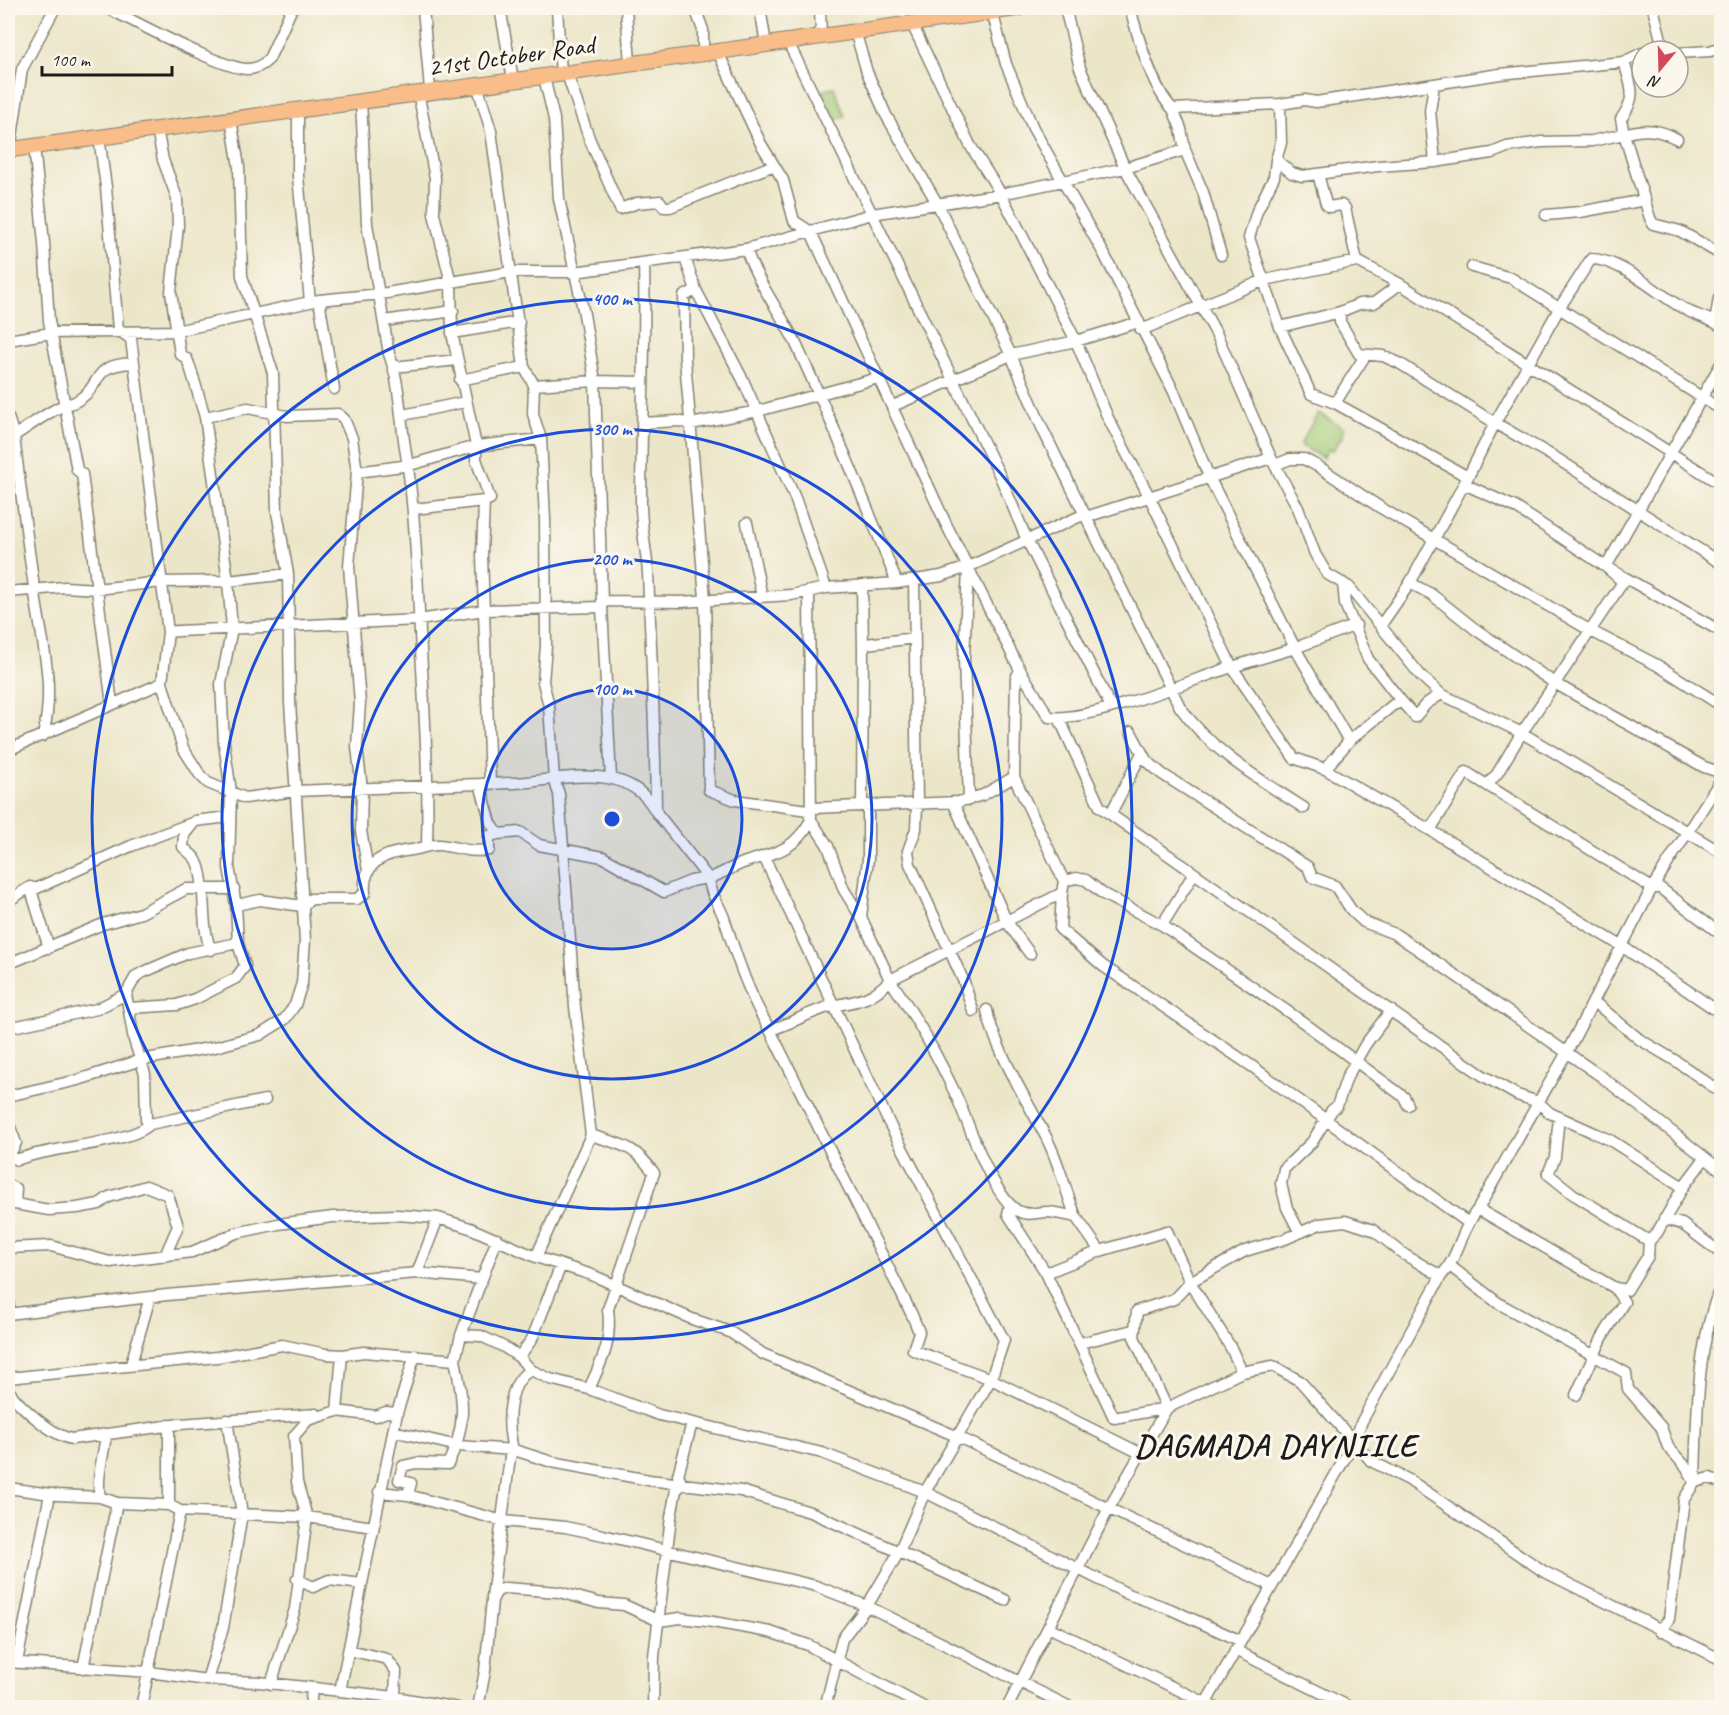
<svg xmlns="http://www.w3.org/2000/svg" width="1729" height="1715" font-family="Caveat,sans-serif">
<rect width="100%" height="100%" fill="#fbf7ec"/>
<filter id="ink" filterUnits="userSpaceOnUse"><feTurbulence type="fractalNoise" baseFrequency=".0167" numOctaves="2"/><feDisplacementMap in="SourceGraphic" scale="12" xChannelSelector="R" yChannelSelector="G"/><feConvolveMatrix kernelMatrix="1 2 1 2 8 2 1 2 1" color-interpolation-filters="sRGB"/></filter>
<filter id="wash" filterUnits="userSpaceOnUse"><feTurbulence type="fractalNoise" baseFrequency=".008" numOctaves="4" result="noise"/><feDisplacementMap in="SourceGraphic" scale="24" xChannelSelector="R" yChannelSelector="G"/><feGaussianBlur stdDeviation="1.35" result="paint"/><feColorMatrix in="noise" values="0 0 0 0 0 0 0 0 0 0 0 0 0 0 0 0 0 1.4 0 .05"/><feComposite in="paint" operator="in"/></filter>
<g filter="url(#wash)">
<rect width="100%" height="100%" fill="#ece6c9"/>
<path fill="#a3cb77" stroke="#60744a" stroke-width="1.5" d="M834,87L845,116L829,122L817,93Z
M1318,413L1344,428L1342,432L1344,434L1332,451L1328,449L1323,458L1300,445Z"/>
</g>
<g filter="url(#ink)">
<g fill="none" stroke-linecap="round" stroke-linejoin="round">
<defs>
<path id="minor" d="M107,8C135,21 223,70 248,69C257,69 263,65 269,59L292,8
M423,8L430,90
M500,8L513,80
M557,8L561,74
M626,8L630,63
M695,8L703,30V52
M760,8L766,44
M820,8L821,35
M928,8L930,20
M1065,8L1080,68L1125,168L1217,335L1271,458L1298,508L1315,554L1327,574L1349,587L1421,676L1441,694
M1130,8C1137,34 1154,92 1173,109L1280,104L1305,100L1316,102L1500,74L1624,62L1642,53
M1653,8L1664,51
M992,11L1006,64L1033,128L1104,254L1174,392L1210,479L1295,648L1349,741
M911,22L970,145L1001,194L1076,341L1108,418L1149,496L1232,667L1295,648L1356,625
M855,31L867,72L886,115L937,203L1011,355L1043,430L1180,707C1211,751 1259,779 1304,808
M787,40L1000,476L1027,540L1111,707
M717,50L761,144L783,180L794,221L811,232L947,526L1020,670L1049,717C1090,722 1189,681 1232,667L1294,758L1325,769L1430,830L1623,947L1722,1014
M1678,53L1710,51L1722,47
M567,74L589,138L620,209L637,203L660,201L664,207H670L774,165
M544,77L554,119L559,199L584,314L595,381L602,601
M477,84L491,131L524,367L534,385L533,414L541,439L545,519L546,646L543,682L549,706L554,779L559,794L575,1007L591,1135C622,1145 634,1145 654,1173L608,1309C612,1343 603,1358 589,1389
M1434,85L1430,111L1435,162
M418,92L435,178L434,214L451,283L452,333L476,446V459L490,499L484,501L482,555L490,783
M361,100L367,224L389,354C400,383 400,416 405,447C415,509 417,570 420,633C424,704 429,775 427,846
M1280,104L1281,143L1276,160L1292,173L1302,176L1378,166L1435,162L1492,153L1507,147L1541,142L1592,141L1624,134L1621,119C1638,95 1631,87 1624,62
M298,109V176L310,302
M1173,109L1181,129L1185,150L1203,192L1221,255
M157,129L163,160L177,198L178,226L171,292L180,354L187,359L191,370L205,417L228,581L232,628L221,684L224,743L231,792L229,867L236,905
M99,137L106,187L118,330L131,339L168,632
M1677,139C1659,129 1644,128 1624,134L1650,218L1653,224L1680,231L1722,255
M34,146L44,243L49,321L77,470L82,474L112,704
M10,150L22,69L55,8
M1276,160L1274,177L1257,211L1249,238L1280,327L1311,394L1335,403L1468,477L1464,484L1515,507L1606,567L1722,632
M1318,174L1326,204L1329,207L1341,205L1345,208L1357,261
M1546,215L1580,212L1645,200
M685,258L696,290L743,380L795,498L826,588
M644,263C646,343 641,423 641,504C641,526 646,549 648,572C651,650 655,729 656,808
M1472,267L1511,278L1722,410
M1400,284L1374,303L1359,304L1340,312V322L1359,354L1383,356L1399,363L1495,423L1468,477
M696,290L684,296L685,360L705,598L709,790L735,800L808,810L811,820L828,846L844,890L861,917L890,980L1062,893L1064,881L1014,777L1016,678L1020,670
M319,300L334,389
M384,321L453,311
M1715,322L1719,298
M1280,327L1340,312
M1722,327C1712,319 1700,317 1688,311C1660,297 1622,259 1591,259L1560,307L1495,423L1556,458L1722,564
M1141,330L1265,280L1357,261L1400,284L1722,485
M452,333L519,322
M8,340L51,333L176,331L319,300L381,294L511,272H574L746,249L872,214L1001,194L1125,168L1185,150
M394,367L457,360
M460,380L524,367
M534,385L595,381L642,382
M1335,403L1365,356
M893,406L1011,355L1076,341L1139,322
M403,415L465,402
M8,417L14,436C20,487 27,537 34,587C41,641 56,682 43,736
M205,417L248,408L287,416L338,414L344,419L352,438L357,472L349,566L360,703L357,747L362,789L361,831L368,870
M642,423L678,421L691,424L758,411L878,378
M14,436C29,426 45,414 62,406C66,404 71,404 75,402C106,385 87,365 134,363
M1275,465L1290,459H1304L1319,467L1381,508L1591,631L1657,665L1722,706
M357,472L410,465L476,446L541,439
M414,509L484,501
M1086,517L1271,458
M747,523L762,597
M968,567L964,659L969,800
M914,579L917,804L916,829L908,851L910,864L964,982L973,1011
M897,583L941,576L968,567L1085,514
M1343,583L1345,604L1368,659L1402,702
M1410,583L1431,594L1475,629L1556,684L1704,767L1722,773
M862,585L863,650
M8,592L65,587L96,589L162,582L228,581L288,574
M602,607L611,779
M1381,625L1410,583L1464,484
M162,683L168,632L178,631L419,620L484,610L602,607V601L681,602L791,595L826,588L897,583C866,503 833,424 797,346C781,312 758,285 746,249
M1059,718L1100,807L1482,1075L1517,1095L1538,1102L1550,1113L1610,1140L1683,1187L1705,1158
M1131,732L1146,760L1162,774L1308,867L1312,877L1335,886L1352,911L1364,922L1395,934L1416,948L1602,1077L1722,1171
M8,750L162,683L183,748L200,775L208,783L245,798L295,791L480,784L491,823L498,834L520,832L539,845L603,857L664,892L691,881L708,878
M1325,769L1349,741L1393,705L1402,702L1415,717L1426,704L1441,694L1522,733L1722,853
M480,784C499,783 518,784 536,781C578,776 632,766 656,812L709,879C710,894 719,904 724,918C736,955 749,996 770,1030C791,1024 817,1008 836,1005C860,1001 872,999 890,980C915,1015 936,1053 954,1091C969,1122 990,1194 1018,1211C1029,1217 1039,1211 1049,1212C1058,1213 1067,1215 1076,1217L1100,1251L1167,1231L1190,1282L1174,1299L1137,1311L1134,1337L1167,1408L1114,1418L1046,1273L1100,1251
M1487,785L1497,774L1521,734L1623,582L1606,567L1722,362
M953,802L1007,922L1030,954
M862,805L863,651L866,644L915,638
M813,808L958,802L983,795L1014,777
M1111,813L1142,753
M1430,830L1466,772L1652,888H1660L1722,935
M764,857L890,1125L1004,1340L991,1379L925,1492L899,1552L867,1606L842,1639L825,1708
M709,879C720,874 731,868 743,863C776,852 793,852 811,820L809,593
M1064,881L1076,878L1086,880L1103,894L1162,925L1193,875
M1062,893L1060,929L1103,966L1253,1067L1467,1222
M8,901L30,887
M861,917L868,859V805
M1162,925L1300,1020L1404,1097L1408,1105
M49,948L30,887L35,889L131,846L192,823
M211,950C199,923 208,882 196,860C193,855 187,851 183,847L184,835L195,821L229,817
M8,964L103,924L141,913L186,889H234
M1593,1001L1639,1039L1676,1061L1722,1093
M130,1008L177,1005L195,999L236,978L245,966L238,943
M987,1010C993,1045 1028,1103 1045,1135C1059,1161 1065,1190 1076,1217
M8,1028L97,1009L126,994L136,976L144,972L188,953L238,943L236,905L260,900L302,906L311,899H357L365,893C362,861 385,853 412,850C421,849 430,844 439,845C461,847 466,853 489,850V836L498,834
M770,1030L912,1315L919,1332L913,1350L991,1379L1140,1453
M8,1096L78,1080L141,1060L215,1047L260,1035L285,1019L295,1005L302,983L305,940L290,702L288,574L277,512L273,373L242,276L239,167L231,119
M1559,1117L1555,1157L1548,1174L1573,1194L1649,1241
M8,1122L16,1143L9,1156L17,1160C45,1147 131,1144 150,1124L146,1120L145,1074L134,1040L126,994
M150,1124L265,1100
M8,1185L16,1189L15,1204L49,1210L77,1208L99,1204L109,1197L146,1186L168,1195L178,1226L165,1256
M1010,1205L1008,1214L1046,1273
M1478,1209L1615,1288
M1664,1219L1682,1224L1722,1254
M1299,1231L1287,1208L1281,1184L1284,1169L1312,1142L1332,1110L1337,1106L1347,1077L1365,1045L1391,1010
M8,1248L51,1246L110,1262L192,1252L236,1233L278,1224L333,1217L397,1215L438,1218L470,1228L536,1257L592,1275L692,1319L730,1332L763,1354L956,1436L1272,1586
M536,1257L591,1135
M1450,1266L1498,1303L1626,1373L1628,1389L1661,1427L1668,1447L1687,1468L1695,1482C1697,1415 1696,1346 1722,1283
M417,1273L438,1218
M1441,1276L1405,1255L1373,1230L1345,1221L1320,1224L1285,1239L1245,1251L1190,1282L1231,1348L1242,1372L1273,1366L1300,1381L1371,1461L1409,1480L1543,1571L1722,1660
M8,1300L10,1314
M8,1314L167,1295L417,1273L482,1279L497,1239
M461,1335L482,1279
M1080,1343L1133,1330
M519,1357L532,1339L561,1265
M131,1364L150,1297
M8,1378L217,1357L282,1345L326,1354L342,1355L364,1352L455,1360L461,1335L481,1336L504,1347L519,1357L531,1370L550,1379L589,1389L659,1415L822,1453L925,1492L1128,1594L1170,1609L1241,1641
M8,1390C19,1406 53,1436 72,1439L180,1424L316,1414
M1576,1395L1602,1338L1624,1302L1615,1288L1627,1290L1648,1256L1649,1241L1657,1233L1683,1187
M337,1411L376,1416L386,1412L397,1413L415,1355
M393,1431L458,1446L514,1450L552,1462L649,1480L741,1491L813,1513L1005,1600
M8,1488L58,1495L100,1497L117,1503L169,1505L180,1511L307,1517L373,1527
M379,1492L408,1495L503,1521L565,1527L603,1535L816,1586L867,1606L1072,1708
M408,1495L411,1483L399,1480L403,1466L416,1463L448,1464C467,1425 464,1402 455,1360
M100,1497C96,1477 104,1455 106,1434
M169,1505V1425
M297,1579L313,1587L329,1580L362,1584
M492,1597L510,1457C514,1449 512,1448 511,1439C507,1418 509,1381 531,1370
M1048,1627L1216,1708
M1660,1631L1669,1619L1684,1499L1695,1482L1710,1478L1722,1483
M349,1650L387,1659L396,1671L395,1697
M1235,1650L1352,1708
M8,1662L149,1672L207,1680L259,1682L395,1697L458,1708
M17,1662L50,1494
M83,1668L117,1503
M207,1680L223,1628L242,1514L227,1420
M271,1684L295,1609L307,1517L297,1482L294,1436L308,1420L337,1411L342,1355
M340,1691L397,1413
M141,1708L180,1511
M310,1708L312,1690
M478,1708L485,1671L492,1600L497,1591L506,1588L559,1592L599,1603L624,1605L659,1621L680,1618L707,1621L770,1632L808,1645L925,1708
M653,1708L654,1656L671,1517L676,1490L682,1485L678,1475L692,1423
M1007,1708L1109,1508L1167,1408L1242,1372
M1203,1708L1354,1442L1362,1421L1441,1276C1459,1257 1461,1229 1478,1209L1567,1052L1652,888L1722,778"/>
<path id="primary" d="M8,150L561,74L1020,8"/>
</defs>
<use href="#minor" stroke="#848172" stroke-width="13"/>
<use href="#primary" stroke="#848172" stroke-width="17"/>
<use href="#minor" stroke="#fff" stroke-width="10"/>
<use href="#primary" stroke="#f8bd89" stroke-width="15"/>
</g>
</g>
<circle cx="612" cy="819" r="130" fill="#1d4ed8" fill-opacity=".12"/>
<g fill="none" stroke="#1d4ed8" stroke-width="3">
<circle cx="612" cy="819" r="130"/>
<circle cx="612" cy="819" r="260"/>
<circle cx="612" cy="819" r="390"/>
<circle cx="612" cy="819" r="520"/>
</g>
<g text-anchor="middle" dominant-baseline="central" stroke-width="6" stroke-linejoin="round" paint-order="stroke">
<g font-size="26" fill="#1c1c1c" stroke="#fbf7ec">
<text transform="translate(511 56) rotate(-8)">21st October Road</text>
</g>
<g font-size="32" font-weight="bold" letter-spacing="1.5" fill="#1c1c1c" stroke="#fbf7ec">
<text x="1276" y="1445">DAGMADA DAYNIILE</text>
</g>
</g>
<circle cx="612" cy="819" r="9" fill="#1d4ed8" stroke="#fbf7ec" stroke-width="3"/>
<g font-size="18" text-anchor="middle" font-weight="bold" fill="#1d4ed8" stroke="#fbf7ec" stroke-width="6" stroke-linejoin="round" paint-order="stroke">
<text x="612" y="305">400 m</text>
<text x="612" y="435">300 m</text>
<text x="612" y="565">200 m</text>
<text x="612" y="695">100 m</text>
</g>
<rect width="1729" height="1715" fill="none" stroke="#fbf7ec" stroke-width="30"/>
<g transform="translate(1660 69) rotate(199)"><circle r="28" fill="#fbf7ec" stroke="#a29f99" stroke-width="1.5"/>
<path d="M0-4.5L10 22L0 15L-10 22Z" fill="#d1495b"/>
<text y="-9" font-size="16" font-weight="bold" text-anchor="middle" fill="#1c1c1c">N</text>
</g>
<path d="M42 66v9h130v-9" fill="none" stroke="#1c1c1c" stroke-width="3"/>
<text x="51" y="66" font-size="18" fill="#1c1c1c" stroke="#fbf7ec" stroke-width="4.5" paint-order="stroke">100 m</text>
</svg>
